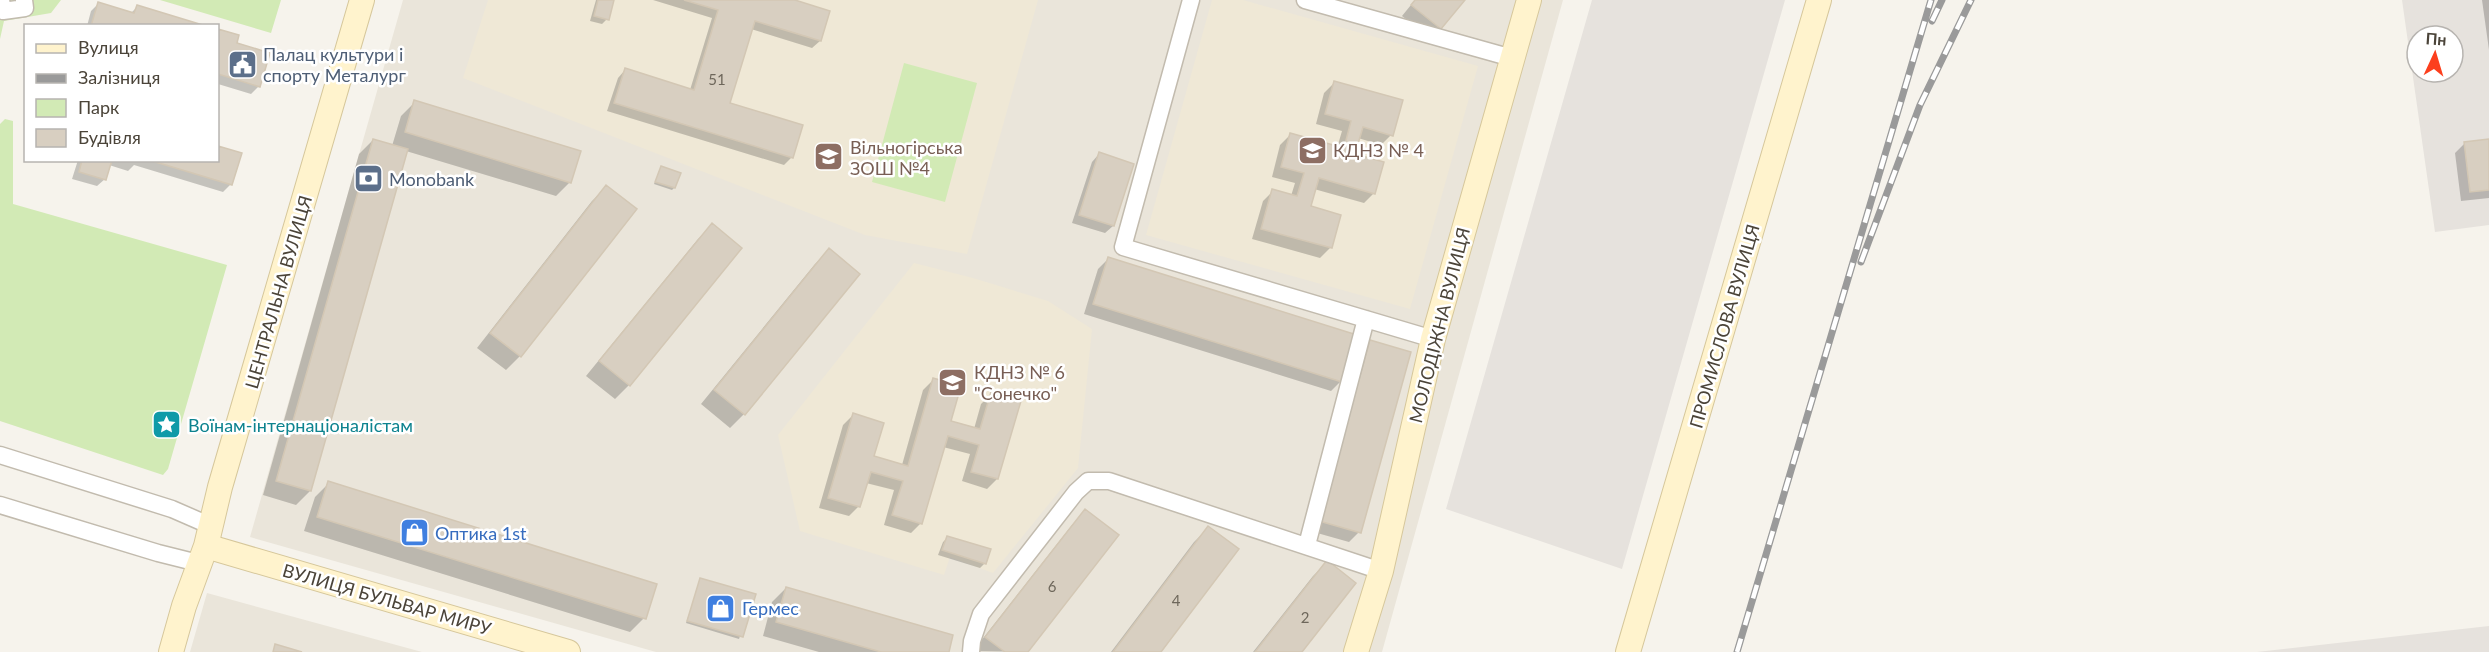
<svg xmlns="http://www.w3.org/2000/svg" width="2489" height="652" font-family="Lato,sans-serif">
<rect width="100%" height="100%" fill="#f6f3ec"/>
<path fill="#eae5da" d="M403,0H1563L1382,652H656L250,537Z
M207,593L422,652H190Z"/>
<path fill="#e6e2dd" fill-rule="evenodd" d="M1592,0H1785L1622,569L1446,509Z
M2402,0H2489V225L2435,232ZM2417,36H2453V72H2417Z
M2489,626V652H2257Z"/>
<path fill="#efe8d6" d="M488,0H1038L967,254L865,235L463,78Z
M1212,0H1243L1478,66L1410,309L1146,235Z
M914,263L973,278L1048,301L1092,329L1078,468L993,573L950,557L944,575L800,531L778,435Z"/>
<path fill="#d2eab5" d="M0,0H61L51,13L4,21L0,39Z
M160,0H281L271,33Z
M904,63L977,83L945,202L872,182Z
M5,119L13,121V204L227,265L168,469L163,475L0,421V124Z"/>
<path fill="#0003" d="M596,0H612L607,19L602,24L590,21Z
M653,0H790L820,41L812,48L751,29L728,104L792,157L784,165L607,111L618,78L625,70L690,90L712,18Z
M1415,0H1463L1430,38L1402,16Z
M2482,0H2489V50Z
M98,4L131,13L137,7L201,26H87L91,11Z
M218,30L237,36L235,44L259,86L251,94L218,84Z
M1334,83L1391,135L1381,145L1358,138L1353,155L1374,193L1364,203L1314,189L1309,207L1339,216L1330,248L1320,258L1252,239L1263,201L1273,191L1291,196L1295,183L1272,177L1280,145L1290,135L1337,148L1342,131L1316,124L1324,93Z
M415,102L570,182L556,196L406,151L310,491L296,505L263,495L359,154L373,140L392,146L401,116Z
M2489,140V198L2461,201L2455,153L2465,143Z
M218,148L240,154L231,184L223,192L134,165L128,171L109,165L105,179L97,186L72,179L78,160H218Z
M1099,154L1113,226L1105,233L1072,223L1092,162Z
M661,168L674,188L672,190L654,184Z
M606,187L635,209L520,356L506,370L477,348L592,201Z
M712,225L629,385L615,399L586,376L698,239Z
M829,250L744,414L730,428L701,404L815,264Z
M1108,259L1341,381L1331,391L1084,314L1098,269Z
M1370,342L1359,532L1349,542L1310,531L1360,352Z
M933,380L949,422L974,429L981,404L991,394L997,479L987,489L962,481L970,454L943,447L921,523L911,533L884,525L894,490L866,483L859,506L849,516L819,508L843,425L853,415L872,457L902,465L923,390Z
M329,483L644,618L630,632L304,531L315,497Z
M1085,511L1026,652L973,651L1072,525Z
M1208,528L1159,652H1111L1194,542Z
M948,537L985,563L980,568L938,555L943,542Z
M1327,562L1300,652H1253L1313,576Z
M701,579L754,595L739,639L686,623Z
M786,588L947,652H819L763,636L772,602Z"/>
<path fill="#d8cfc1" stroke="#d3c7b4" stroke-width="1.5" d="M598,0H614L609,20L594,16Z
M684,0H795L830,11L821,41L755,21L730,103L803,125L793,158L614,103L625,68L694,90L718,10Z
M1415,0H1465L1441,29L1411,5Z
M98,2L134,13L137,5L206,26H91Z
M218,29L239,35L237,43L270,53L260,87L218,74Z
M1334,81L1403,100L1393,136L1363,127L1355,154L1384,162L1375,194L1319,178L1311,206L1341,215L1332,248L1261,229L1272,189L1297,196L1304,173L1281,167L1290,133L1344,148L1351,121L1325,114Z
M414,100L581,151L571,183L405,132Z
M373,139L408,149L311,491L276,481Z
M2489,139V190L2470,192L2464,142Z
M218,146L242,153L232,185L149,160H218Z
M1099,152L1134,164L1114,226L1079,215Z
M82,160H112L106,180L79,172Z
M661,166L681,173L675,188L655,182Z
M606,185L637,209L521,357L490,333Z
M712,223L742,248L630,386L599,361Z
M829,248L860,274L745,415L714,390Z
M1108,257L1357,335L1342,382L1093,304Z
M1370,340L1411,352L1361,533L1319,521Z
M933,378L961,386L951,421L980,429L991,392L1021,401L998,479L971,472L979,445L948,436L922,524L892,515L903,481L871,472L860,507L828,498L853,413L884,423L874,456L908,466Z
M328,481L657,584L646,619L317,517Z
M1085,509L1119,535L1028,652H1005L985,637Z
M1208,526L1239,549L1161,652H1113Z
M947,536L991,549L986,564L942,550Z
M1327,560L1356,583L1302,652H1255Z
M700,578L756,594L743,637L687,621Z
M786,587L953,635L949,652H881L776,622Z
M275,644L302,652H273Z"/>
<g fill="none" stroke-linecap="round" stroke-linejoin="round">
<defs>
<path id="street" d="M1,0L3,11L25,8L24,0
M1191,0L1123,247L1433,339
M1305,0L1512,58
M0,455L172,509L211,526
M0,505L158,553L198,563
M1307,545L1366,319
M971,652L972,641L981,614L1076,492L1088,481H1109L1381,571"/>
<path id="secondary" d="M206,546L568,652
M171,652L184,606L206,546L220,487L362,0
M1356,652L1381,571L1433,339L1529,0
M1628,652L1819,0"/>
</defs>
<use href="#street" stroke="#c2bbae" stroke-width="19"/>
<use href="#secondary" stroke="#d6c79b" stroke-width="26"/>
<use href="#street" stroke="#fff" stroke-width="16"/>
<use href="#secondary" stroke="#fff3cd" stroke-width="24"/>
<defs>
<path id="rail" d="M1932,21L1942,0
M1861,262L1920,105L1971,0
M1737,652L1931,0"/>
</defs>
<use href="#rail" stroke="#9a9a9a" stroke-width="7"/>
<use href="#rail" stroke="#fff" stroke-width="4.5" stroke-dasharray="14" stroke-linecap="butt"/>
</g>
<defs>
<symbol id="civic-square" viewBox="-11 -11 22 22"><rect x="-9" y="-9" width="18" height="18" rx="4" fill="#5c6f8a" stroke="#fff"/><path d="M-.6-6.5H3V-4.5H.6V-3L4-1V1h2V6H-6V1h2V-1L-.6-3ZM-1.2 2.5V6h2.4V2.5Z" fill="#fff"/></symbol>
<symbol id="school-square" viewBox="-11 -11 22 22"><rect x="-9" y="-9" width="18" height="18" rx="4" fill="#8d6e63" stroke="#fff"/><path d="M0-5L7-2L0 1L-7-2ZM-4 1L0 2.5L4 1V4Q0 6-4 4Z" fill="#fff"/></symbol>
<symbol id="bank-square" viewBox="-11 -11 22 22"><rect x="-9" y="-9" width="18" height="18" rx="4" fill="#5c6f8a" stroke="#fff"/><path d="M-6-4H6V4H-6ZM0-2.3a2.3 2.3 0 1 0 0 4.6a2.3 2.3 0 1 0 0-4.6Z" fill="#fff"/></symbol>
<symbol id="sight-square" viewBox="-11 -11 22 22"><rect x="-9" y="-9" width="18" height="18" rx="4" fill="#0f9aa8" stroke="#fff"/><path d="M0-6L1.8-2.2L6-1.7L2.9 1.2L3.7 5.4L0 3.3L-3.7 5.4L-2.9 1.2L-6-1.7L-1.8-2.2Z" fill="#fff"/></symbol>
<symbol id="shop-square" viewBox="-11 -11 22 22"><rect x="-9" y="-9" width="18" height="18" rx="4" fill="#3f7fe0" stroke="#fff"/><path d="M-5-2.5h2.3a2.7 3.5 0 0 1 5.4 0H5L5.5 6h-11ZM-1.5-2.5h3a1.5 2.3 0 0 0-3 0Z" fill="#fff"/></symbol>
</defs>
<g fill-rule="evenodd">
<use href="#civic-square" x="226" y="48" width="33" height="33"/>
<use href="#school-square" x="1296" y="134" width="33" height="33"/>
<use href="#school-square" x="812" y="140" width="33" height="33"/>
<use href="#bank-square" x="352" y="162" width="33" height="33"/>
<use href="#school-square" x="936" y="366" width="33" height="33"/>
<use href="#sight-square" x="150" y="408" width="33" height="33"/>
<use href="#shop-square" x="398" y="516" width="33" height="33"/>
<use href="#shop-square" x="704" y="592" width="33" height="33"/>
</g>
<g text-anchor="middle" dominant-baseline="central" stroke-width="5" stroke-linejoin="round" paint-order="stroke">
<g font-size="15" fill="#6e675b">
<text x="717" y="79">51</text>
<text x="1052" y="586">6</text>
<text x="1176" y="600">4</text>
<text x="1305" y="617">2</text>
</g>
<g font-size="18" fill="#4e5e75" stroke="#fff" text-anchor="start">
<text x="263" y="54">Палац культури і<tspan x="263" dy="21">спорту Металург</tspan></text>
<text x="389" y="179">Monobank</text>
</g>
<g font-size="18" fill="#785e54" stroke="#fff" text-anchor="start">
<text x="850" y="147">Вільногірська<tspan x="850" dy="21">ЗОШ №4</tspan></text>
<text x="1333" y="150">КДНЗ № 4</text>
<text x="974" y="372">КДНЗ № 6<tspan x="974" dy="21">"Сонечко"</tspan></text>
</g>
<g font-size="18" fill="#4b4439" stroke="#fff">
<text transform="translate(278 292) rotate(-74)">ЦЕНТРАЛЬНА ВУЛИЦЯ</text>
<text transform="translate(1439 325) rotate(-76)">МОЛОДІЖНА ВУЛИЦЯ</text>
<text transform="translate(1724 326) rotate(-74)">ПРОМИСЛОВА ВУЛИЦЯ</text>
<text transform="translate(387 599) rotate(16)">ВУЛИЦЯ БУЛЬВАР МИРУ</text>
</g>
<g font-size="18" fill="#0d838f" stroke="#fff" text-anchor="start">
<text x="188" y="425">Воїнам-інтернаціоналістам</text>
</g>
<g font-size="18" fill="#366cbe" stroke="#fff" text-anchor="start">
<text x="435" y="533">Оптика 1st</text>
<text x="742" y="608">Гермес</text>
</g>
</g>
<rect x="24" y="24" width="195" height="138" fill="#ffffff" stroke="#b7b4b0" stroke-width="1.5"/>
<rect x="36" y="44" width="30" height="9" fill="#fff3cd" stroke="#b7b4b0" stroke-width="1.5"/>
<text x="78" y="54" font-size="18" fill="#4b4439">Вулиця</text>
<rect x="36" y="74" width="30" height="9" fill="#9a9a9a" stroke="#b7b4b0" stroke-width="1.5"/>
<text x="78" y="84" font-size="18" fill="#4b4439">Залізниця</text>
<rect x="36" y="99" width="30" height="18" fill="#d2eab5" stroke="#b7b4b0" stroke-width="1.5"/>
<text x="78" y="114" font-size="18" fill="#4b4439">Парк</text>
<rect x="36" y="129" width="30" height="18" fill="#d8cfc1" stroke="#b7b4b0" stroke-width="1.5"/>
<text x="78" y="144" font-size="18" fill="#4b4439">Будівля</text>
<g transform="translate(2435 54) rotate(4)"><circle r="28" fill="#ffffff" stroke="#b7b4b0" stroke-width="1.5"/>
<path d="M0-4.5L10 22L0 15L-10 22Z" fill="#fc3f1d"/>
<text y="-9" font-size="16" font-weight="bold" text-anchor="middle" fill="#4b4439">Пн</text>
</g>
</svg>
